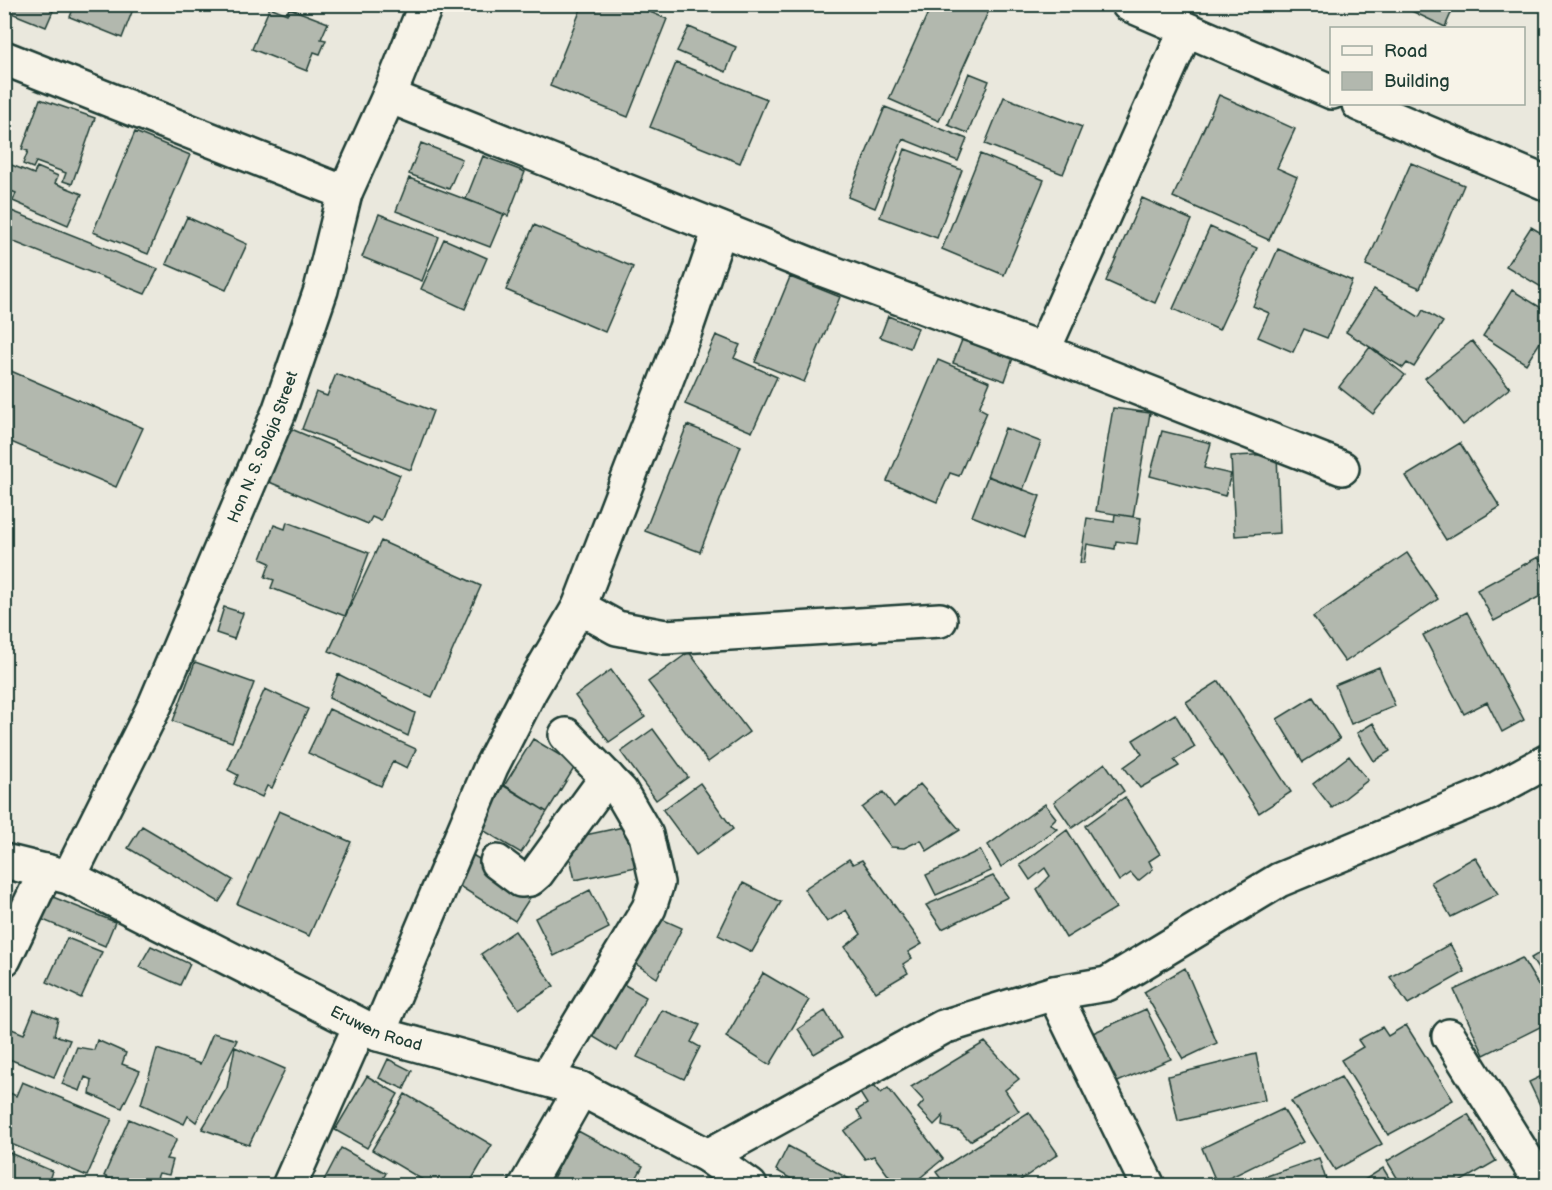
<svg xmlns="http://www.w3.org/2000/svg" width="1552" height="1190" font-family="'Balsamiq Sans',sans-serif">
<rect width="100%" height="100%" fill="#eae8dd"/>
<filter id="ink" filterUnits="userSpaceOnUse"><feTurbulence type="fractalNoise" baseFrequency=".0167" numOctaves="2"/><feDisplacementMap in="SourceGraphic" scale="12" xChannelSelector="R" yChannelSelector="G"/><feConvolveMatrix kernelMatrix="1 2 1 2 8 2 1 2 1" color-interpolation-filters="sRGB"/></filter>
<g filter="url(#ink)">
<path fill="#b2b8ae" stroke="#1f3d34" stroke-width="1.5" d="M4,4H56L46,27L4,10Z
M75,4H135L122,38L70,17Z
M583,4H631L667,19L628,117L550,86Z
M932,4H977L989,10L939,121L889,99Z
M1397,4H1455L1445,27Z
M270,7L287,14L289,8L328,23L321,39L326,40L320,54L314,52L307,71L252,49Z
M689,27L736,47L726,72L677,51Z
M676,63L767,99L740,163L650,127Z
M969,73L989,81L968,133L948,125Z
M1219,95L1295,129L1277,168L1297,177L1269,240L1173,197Z
M1004,97L1082,127L1063,174L985,144Z
M40,99L95,118L72,184L63,181L66,173L36,162L33,168L23,164L28,151L22,149Z
M885,107L967,139L958,161L903,139L875,208L848,197Z
M135,132L190,155L148,254L93,232Z
M421,143L462,159L449,189L409,174Z
M905,149L962,170L937,238L880,217Z
M980,154L1044,180L1004,275L942,249Z
M483,156L525,172L508,216L466,199Z
M4,162L34,174L37,167L58,176L55,183L82,194L68,225L13,201L16,193L6,189L4,192Z
M1411,163L1464,185L1420,288L1366,265Z
M409,178L504,214L490,247L396,211Z
M1142,198L1192,220L1155,303L1106,281Z
M4,208L158,269L145,294L4,238Z
M379,214L439,237L422,281L362,257Z
M187,217L247,244L226,290L166,264Z
M534,225L633,267L605,332L506,290Z
M1210,227L1257,248L1219,330L1173,309Z
M1531,227L1548,237V291L1506,266Z
M444,239L487,258L465,309L421,289Z
M1278,249L1352,281L1327,338L1304,329L1293,352L1258,337L1269,313L1253,306Z
M790,277L840,297L804,382L755,362Z
M1374,289L1419,317L1423,310L1443,322L1414,367L1407,363L1403,368L1346,332Z
M1512,290L1548,312V330L1526,364L1483,336Z
M888,316L918,328L910,348L880,337Z
M716,335L740,345L734,358L777,377L752,432L685,404Z
M962,340L1013,358L1005,381L953,363Z
M1472,341L1510,388L1463,425L1425,378Z
M1370,347L1405,375L1373,414L1339,387Z
M938,360L990,382L979,408L987,412L959,476L950,473L937,502L887,481Z
M4,368L143,428L116,487L4,439Z
M336,374L433,411L411,470L302,429L316,392L327,396Z
M1113,408L1150,413L1133,517L1096,511Z
M687,425L741,446L700,552L645,531Z
M289,428L400,475L381,521L372,517L368,524L267,481Z
M1005,428L1041,442L1023,490L987,476Z
M1162,431L1211,443L1204,468L1231,474L1225,496L1150,476Z
M1460,443L1500,507L1446,540L1406,476Z
M1277,454L1280,533L1235,536L1231,456Z
M988,476L1040,496L1025,537L972,516Z
M1115,514L1141,518L1137,544L1116,541L1115,549L1087,544L1084,563H1080L1087,518L1114,522Z
M287,522L369,553L345,616L271,588L274,580L265,577L270,563L261,559L274,525L285,529Z
M381,541L481,586L432,697L329,651Z
M1407,553L1438,599L1345,662L1313,617Z
M1538,557L1548,574V592L1494,621L1477,590Z
M224,607L243,613L234,639L216,633Z
M1467,612L1524,720L1502,732L1487,702L1464,714L1423,635Z
M689,652L749,732L708,762L648,682Z
M195,662L254,683L232,742L173,721Z
M1379,667L1395,706L1351,724L1335,685Z
M611,670L645,717L609,742L575,696Z
M338,674L415,713L408,736L329,698Z
M1219,681L1291,792L1259,813L1186,702Z
M265,689L308,709L272,788L267,786L262,797L234,784L238,775L228,770Z
M1313,697L1340,739L1303,762L1277,719Z
M329,709L416,749L407,768L393,761L381,786L308,753Z
M1175,714L1195,747L1174,760L1179,766L1140,788L1124,767L1142,754L1133,740Z
M1373,723L1390,751L1374,761L1357,733Z
M653,729L688,777L656,800L621,752Z
M533,739L576,765L547,812L504,786Z
M1349,756L1368,780L1332,808L1313,784Z
M1105,763L1124,791L1072,828L1054,802Z
M700,783L733,829L696,855L663,810Z
M920,784L960,830L927,851L921,840L904,848L891,847L862,808L883,792L894,807Z
M504,785L547,812L521,853L478,827Z
M1125,797L1160,854L1149,861L1153,869L1138,881L1131,873L1119,881L1085,826Z
M1045,804L1056,818L1050,824L1057,829L1001,867L988,845Z
M279,811L351,842L309,936L237,904Z
M142,826L233,880L219,902L128,848Z
M628,826L636,867L575,880L566,839Z
M1067,830L1116,908L1066,938L1037,889L1050,876L1045,868L1030,880L1020,865Z
M980,850L991,871L936,895L926,875Z
M471,854L533,893L515,921L453,882Z
M1475,857L1498,894L1451,917L1431,882Z
M849,859L853,864L862,860L922,944L908,952L912,958L903,964L908,973L876,992L845,947L861,934L846,910L827,922L804,889Z
M993,876L1008,897L942,929L926,905Z
M743,883L781,902L752,952L718,935Z
M590,890L609,928L554,956L535,918Z
M48,895L115,922L105,946L36,917Z
M657,917L682,928L657,978L630,960Z
M515,931L554,986L519,1009L481,954Z
M67,938L102,952L81,998L47,982Z
M1450,944L1465,972L1408,1004L1390,977Z
M151,946L190,964L180,985L139,967Z
M1548,948V985L1531,958Z
M1522,958L1548,1001V1023L1484,1055L1454,990Z
M1185,968L1217,1043L1183,1059L1144,992Z
M763,973L809,1000L770,1065L726,1037Z
M618,981L646,997L617,1051L587,1033Z
M1146,1009L1171,1059L1106,1087L1084,1037Z
M34,1010L58,1019L54,1035L70,1040L54,1077L4,1057L7,1027L24,1034Z
M662,1010L700,1025L691,1042L700,1047L684,1079L637,1057Z
M825,1011L841,1038L814,1054L798,1029Z
M1406,1025L1453,1100L1388,1135L1341,1060L1363,1047L1358,1040L1382,1027L1388,1036Z
M213,1033L237,1040L196,1122L188,1116L184,1124L141,1104L157,1049L200,1064Z
M97,1040L126,1053L122,1064L140,1071L122,1108L90,1094L92,1080L85,1077L80,1091L62,1084L77,1047L94,1050Z
M985,1042L1019,1079L1005,1090L1019,1111L970,1141L960,1131L942,1126L943,1116L934,1125L918,1108L924,1101L911,1087Z
M235,1047L285,1069L249,1145L202,1129L227,1088Z
M1256,1054L1265,1100L1178,1121L1168,1076Z
M388,1059L412,1071L404,1089L379,1078Z
M1548,1073V1101L1540,1105L1529,1082Z
M367,1076L398,1094L367,1148L335,1130Z
M1341,1077L1382,1144L1335,1170L1291,1101Z
M22,1082L112,1119L87,1176L4,1141V1090L16,1096Z
M874,1085L881,1093L888,1088L943,1159L910,1186H896L874,1156L865,1159L844,1131L862,1119L857,1110L867,1104L860,1093Z
M405,1094L492,1145L468,1186H433L372,1150Z
M1283,1109L1303,1142L1217,1184L1202,1148Z
M1029,1112L1058,1154L1012,1186H946L936,1172Z
M1468,1114L1496,1161L1453,1186H1402L1387,1161Z
M129,1119L177,1139L166,1159L173,1160L169,1175L159,1173L154,1186H124L104,1176Z
M578,1131L643,1166L632,1186H549Z
M788,1146L862,1186H803L776,1170Z
M341,1148L386,1173L379,1186H321Z
M5,1151L52,1171L47,1186H4Z
M1319,1158L1328,1186L1244,1184Z
M1383,1168L1394,1186H1355Z"/>
<g fill="none" stroke-linecap="round" stroke-linejoin="round">
<defs>
<g id="minor">
<path d="M1128,4L1332,92"/>
<path d="M4,58L345,193"/>
<path d="M389,96L811,265L1043,351L1342,468"/>
<path d="M1359,104L1548,184"/>
<path d="M1043,351L1186,30"/>
<path d="M579,607L617,628L665,637L940,620"/>
<path id="s1" d="M4,861L69,877L378,1034L581,1089L708,1156L750,1186"/>
<path d="M497,862L521,880L530,879L537,873L607,777"/>
<path id="s2" d="M69,877L155,705L279,412L321,290L345,193L389,96L426,4"/>
<path d="M4,959L46,871"/>
<path d="M1054,993L1148,1186"/>
<path d="M378,1034L491,767L530,691L579,607L685,331L720,229"/>
<path d="M1449,1036L1543,1186"/>
<path d="M546,1079L649,908L657,883L646,835L621,792L566,735"/>
<path d="M708,1156L943,1027L1054,993L1107,984L1279,880L1487,794L1548,761"/>
<path d="M289,1186L360,1026"/>
<path d="M526,1186L581,1089"/>
</g>
</defs>
<use href="#minor" stroke="#1f3d34" stroke-width="38"/>
<use href="#minor" stroke="#f7f3e8" stroke-width="33"/>
</g>
</g>
<g text-anchor="middle" dominant-baseline="central" stroke-width="4.5" stroke-linejoin="round" paint-order="stroke">
<g font-size="16" fill="#1f3d34" stroke="#f7f3e8">
<text stroke="none"><textPath href="#s2" startOffset="472">Hon N. S. Solaja Street</textPath></text>
<text stroke="none"><textPath href="#s1" startOffset="410">Eruwen Road</textPath></text>
</g>
</g>
<rect width="1552" height="1190" fill="none" stroke="#f7f3e8" stroke-width="24"/>
<rect x="12" y="12" width="1528" height="1166" fill="none" stroke="#1f3d34" stroke-width="2" filter="url(#ink)"/>
<rect x="1330" y="27" width="195" height="78" fill="#f7f3e8" stroke="#a1aaa0" stroke-width="1.5"/>
<rect x="1342" y="46" width="30" height="9" fill="#f7f3e8" stroke="#a1aaa0" stroke-width="1.5"/>
<text x="1384" y="57" font-size="18" fill="#1f3d34">Road</text>
<rect x="1342" y="72" width="30" height="18" fill="#b2b8ae" stroke="#a1aaa0" stroke-width="1.5"/>
<text x="1384" y="87" font-size="18" fill="#1f3d34">Building</text>
</svg>
